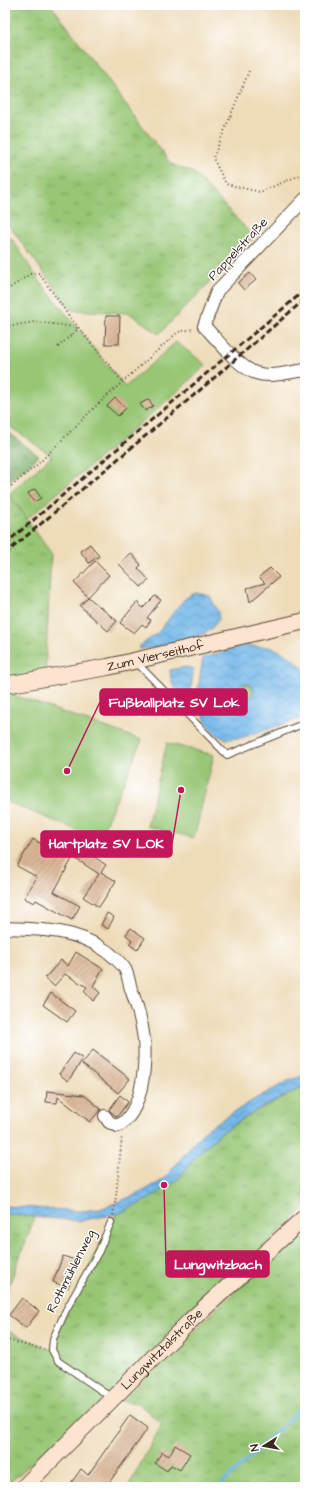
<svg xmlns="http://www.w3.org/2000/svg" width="310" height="1492" font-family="'Architects Daughter',sans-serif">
<defs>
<pattern id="grass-tufts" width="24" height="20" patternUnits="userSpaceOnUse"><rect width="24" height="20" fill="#97c675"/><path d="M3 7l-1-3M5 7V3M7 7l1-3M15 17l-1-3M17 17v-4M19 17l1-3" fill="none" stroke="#7ca15f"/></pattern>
<pattern id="forest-crowns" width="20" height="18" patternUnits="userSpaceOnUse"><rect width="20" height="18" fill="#79ab66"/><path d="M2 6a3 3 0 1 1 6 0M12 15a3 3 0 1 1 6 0" fill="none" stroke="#648b53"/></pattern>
<pattern id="water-waves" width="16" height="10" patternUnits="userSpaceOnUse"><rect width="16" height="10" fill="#73b7e9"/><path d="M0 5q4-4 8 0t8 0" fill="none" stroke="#6095bc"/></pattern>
<pattern id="building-hatch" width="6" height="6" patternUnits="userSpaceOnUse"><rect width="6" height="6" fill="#d9b695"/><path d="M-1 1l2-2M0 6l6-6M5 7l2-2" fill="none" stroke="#b19479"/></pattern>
</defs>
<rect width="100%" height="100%" fill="#fff"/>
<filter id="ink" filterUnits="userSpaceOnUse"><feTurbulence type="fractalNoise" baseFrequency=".025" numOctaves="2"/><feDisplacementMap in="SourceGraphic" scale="8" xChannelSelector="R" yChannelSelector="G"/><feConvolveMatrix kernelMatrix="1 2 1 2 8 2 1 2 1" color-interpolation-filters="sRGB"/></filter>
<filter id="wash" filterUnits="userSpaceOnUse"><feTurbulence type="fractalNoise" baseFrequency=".012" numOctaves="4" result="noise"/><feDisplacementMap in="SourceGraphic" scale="16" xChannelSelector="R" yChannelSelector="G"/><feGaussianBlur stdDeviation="0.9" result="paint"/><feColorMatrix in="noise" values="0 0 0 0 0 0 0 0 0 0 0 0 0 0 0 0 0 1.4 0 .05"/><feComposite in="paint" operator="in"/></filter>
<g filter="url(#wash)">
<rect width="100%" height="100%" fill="#eedcb9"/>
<path fill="url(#grass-tufts)" stroke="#69784a" d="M5,5H51L171,164L194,173L254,237L159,334L129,313L71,310L5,220Z
M9,494L51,553L45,678L5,685V496Z
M239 691a7 7 0 1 1 14 0a7 7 0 1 1-14 0Z
M305,1086V1208L103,1400L5,1487V1330L52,1350L53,1339L111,1222L118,1214L149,1199L177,1180L200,1152L222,1132L257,1110Z
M5,1214L35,1217L5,1296Z
M305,1227V1487H128L162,1424L138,1403L121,1401L259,1268Z"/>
<path fill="url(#forest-crowns)" stroke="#5a6a42" d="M5,430L39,456L5,485Z"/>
<path fill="#97c675" stroke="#69784a" d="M5,237L12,239L38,279L125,387L176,342L206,365L178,391L27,519L9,494L52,456L5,423Z
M5,692L142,740L99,839L5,801Z
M167,743L214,755L194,838L147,826Z"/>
<path fill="url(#water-waves)" stroke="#577084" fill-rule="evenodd" d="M196,593L210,596L218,612L219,619C216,622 214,626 211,629C196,641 158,648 139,649L138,648C143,643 150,639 155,635C170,622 177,599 196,593Z
M246,644C253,648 261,646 268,647C283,650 295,660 305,670V717L241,738L226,739L217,735L207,725L197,695L203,658ZM244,684H249L253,688V694L249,698H244L239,694L240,688Z
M186,667L194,669L190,693L185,696C173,689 171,683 170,670Z
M305,1075V1086L257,1110L222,1132L200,1152L177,1180L149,1199L118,1214L78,1221L5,1214V1206L80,1211L100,1209L138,1194L163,1180L205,1130L257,1098L288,1081Z"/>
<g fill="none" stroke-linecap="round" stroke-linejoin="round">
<path stroke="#73b7e9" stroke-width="3" d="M219,1487L305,1404"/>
</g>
<g id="blocks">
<path fill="url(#building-hatch)" d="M250,273L256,280L244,290L238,283Z
M106,316H120L119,344H105Z
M115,398L126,408L118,416L107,406Z
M149,399L153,406L145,411L140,404Z
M35,489L41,498L34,502L28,493Z
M90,544L99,556L89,563L80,551Z
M131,553L141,565L138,568L149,580L141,587L119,564Z
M95,561L109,575L88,597L74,583Z
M270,568L279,577L250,602L247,588L265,583L259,577Z
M155,596L161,600L147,618L151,620L146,627L142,624L134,633L120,623L137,602L143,608Z
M88,597L117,621L108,631L80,606Z
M67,838L106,865L101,872L116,881L99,907L83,897L99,874L73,857L54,892L80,906L72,920L36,900L34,903L24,898L37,877L17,866L33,839L57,853Z
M107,913L114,917L108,929L101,925Z
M131,928L145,938L137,950L129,944L132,940L126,935Z
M76,952L103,969L93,986L100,993L93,1001L84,991L87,987L65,974L54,986L45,978L61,960L68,966Z
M51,993L75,1011L67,1022L43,1005Z
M93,1050L130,1079L118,1093L82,1064Z
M74,1053L83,1059L68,1081L59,1074Z
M47,1091L84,1095L101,1109L90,1122L58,1097L57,1103L46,1102Z
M120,1095L128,1102L117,1117L109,1110Z
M63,1256L78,1261L68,1288L53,1282Z
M22,1298L39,1311L26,1328L9,1315Z
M130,1415L148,1428L106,1487H68L81,1469L88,1475Z
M175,1445L190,1454L180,1470L171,1465L167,1471L155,1463L162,1452L169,1456Z"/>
</g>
</g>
<g filter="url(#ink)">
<use href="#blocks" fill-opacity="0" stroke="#564535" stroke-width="1"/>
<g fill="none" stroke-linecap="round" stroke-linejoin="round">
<defs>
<path id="lane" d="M136,662L227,755L305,723
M111,1222L99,1251L66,1310L53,1339L52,1350L58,1361L112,1398"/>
<path id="street" d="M305,199L217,291L204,326C217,339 239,368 256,373C271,378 290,372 305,370
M5,928C40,929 75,929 105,950C110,953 122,964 125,969C128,974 129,983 131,989C137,1005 142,1023 144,1039C146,1065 143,1112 118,1126L109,1122L105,1116"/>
<g id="secondary">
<path id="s1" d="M5,685L108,667L305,621"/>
<path id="s2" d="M24,1487L190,1321L305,1217"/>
</g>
</defs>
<use href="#lane" stroke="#564535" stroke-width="8"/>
<use href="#street" stroke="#564535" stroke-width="14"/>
<use href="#secondary" stroke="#564535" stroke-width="18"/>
<path stroke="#564535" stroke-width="2" stroke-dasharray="1 3" stroke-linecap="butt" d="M249,71L213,158L226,184L260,192L305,173
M7,290L30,274L39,273L69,316L123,382
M5,327L34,322L62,325L77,328
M58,347L79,328
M5,491L37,465L97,405L178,332L193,329
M113,1215L116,1197L122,1136
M5,1339L32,1347L44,1349"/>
<use href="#lane" stroke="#fff" stroke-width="6"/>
<use href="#street" stroke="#fff" stroke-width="12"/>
<use href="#secondary" stroke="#fde4d1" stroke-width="16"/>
<path stroke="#3b2a1e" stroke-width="3" stroke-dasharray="6 3" stroke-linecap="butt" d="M5,544L305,290
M5,554L200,390L305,299"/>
</g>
</g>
<g text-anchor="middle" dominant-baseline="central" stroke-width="3" stroke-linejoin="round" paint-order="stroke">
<g font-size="13" fill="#3b2a1e" stroke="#fff">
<text transform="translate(238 249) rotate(-47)">Pappelstraße</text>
<text stroke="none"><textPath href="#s1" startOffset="153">Zum Vierseithof</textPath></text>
<text transform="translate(71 1271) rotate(-63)">Rothmühlenweg</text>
<text stroke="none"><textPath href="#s2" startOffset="195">Lungwitztalstraße</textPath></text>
</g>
</g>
<path fill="none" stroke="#c2185b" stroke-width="1.5" d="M67 771L100 702M181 790L172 844M164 1185L166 1264"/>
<g fill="#c2185b" stroke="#fff" stroke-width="1.5">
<circle cx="67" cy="771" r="4"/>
<circle cx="181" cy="790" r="4"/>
<circle cx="164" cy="1185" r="4"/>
</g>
<g fill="#c2185b" stroke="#c2185b" stroke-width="1.5">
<rect x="100" y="689" width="147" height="26" rx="4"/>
<rect x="41" y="831" width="131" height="26" rx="4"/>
<rect x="166" y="1251" width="103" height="26" rx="4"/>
</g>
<g font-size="14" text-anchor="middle" font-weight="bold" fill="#fff">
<text x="174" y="707">Fußballplatz SV Lok</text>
<text x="106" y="848">Hartplatz SV LOK</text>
<text x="218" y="1269">Lungwitzbach</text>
</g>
<rect width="310" height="1492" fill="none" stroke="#fff" stroke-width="20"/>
<g transform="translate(264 1446) rotate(259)" stroke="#ffffff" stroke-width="3" paint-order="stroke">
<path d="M0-3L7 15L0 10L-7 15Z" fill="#3b2a1e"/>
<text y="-6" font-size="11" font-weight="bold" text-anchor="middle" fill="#3b2a1e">N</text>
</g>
</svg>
